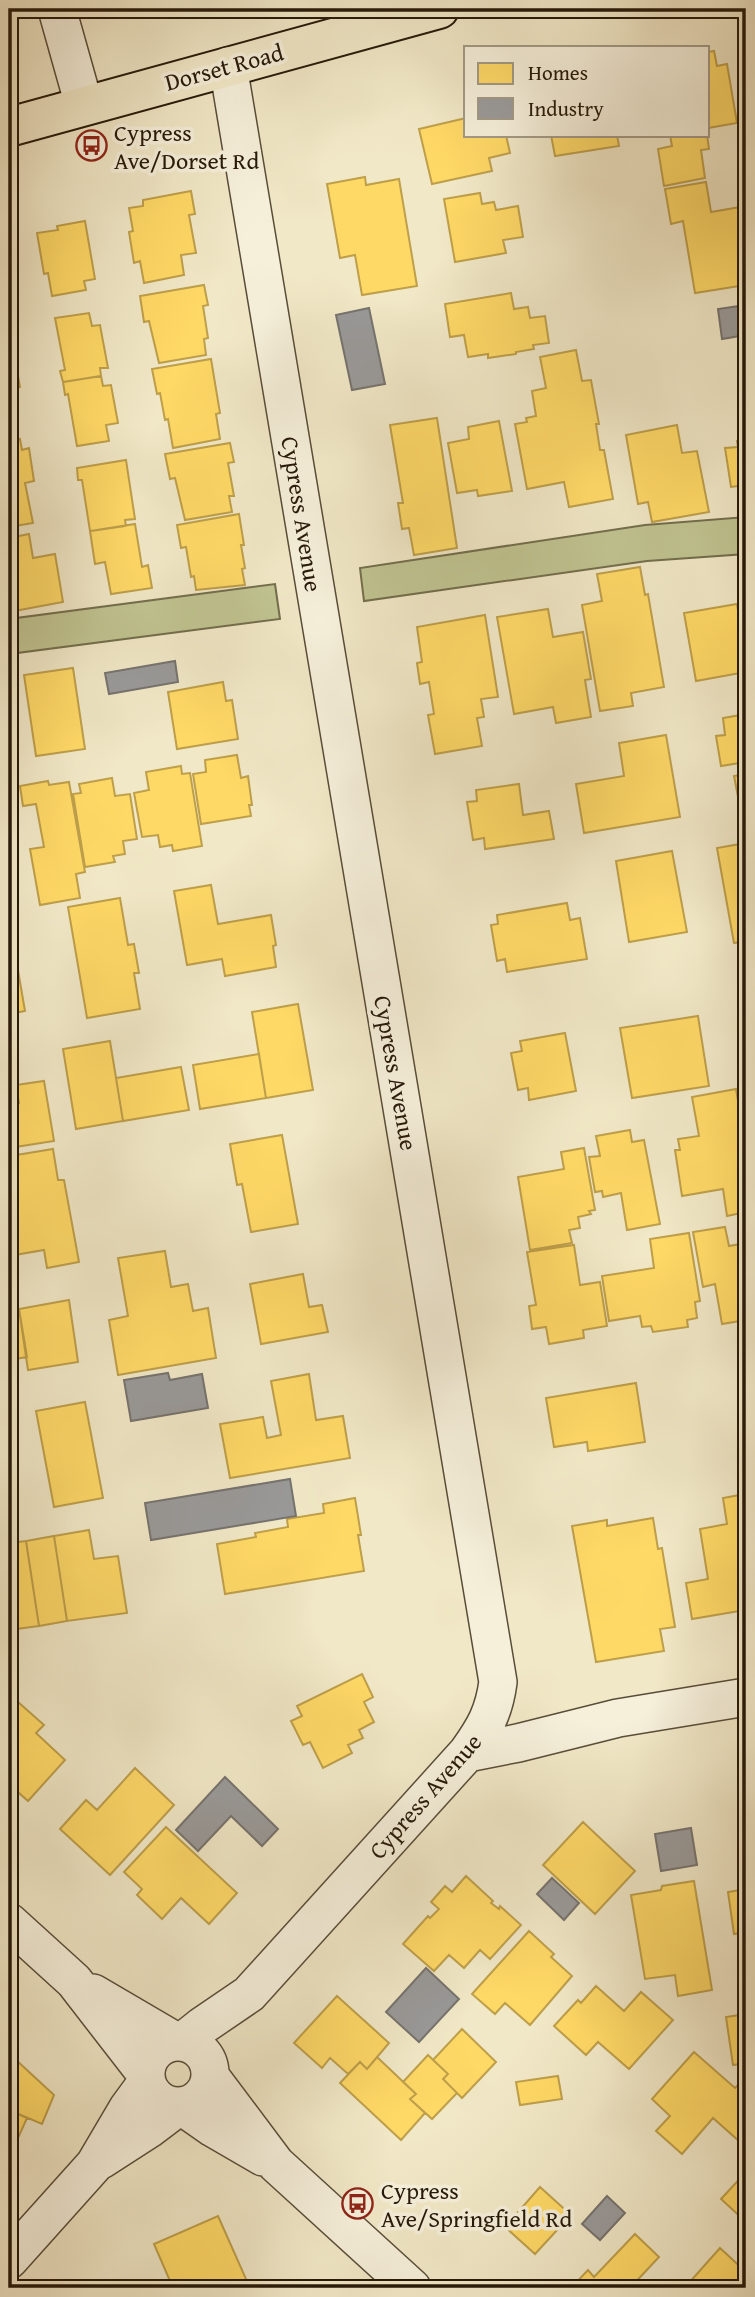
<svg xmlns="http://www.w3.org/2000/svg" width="755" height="2297" font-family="'Gentium Book Plus',serif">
<rect width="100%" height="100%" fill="#f1e8c7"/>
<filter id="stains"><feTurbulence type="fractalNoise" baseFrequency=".00286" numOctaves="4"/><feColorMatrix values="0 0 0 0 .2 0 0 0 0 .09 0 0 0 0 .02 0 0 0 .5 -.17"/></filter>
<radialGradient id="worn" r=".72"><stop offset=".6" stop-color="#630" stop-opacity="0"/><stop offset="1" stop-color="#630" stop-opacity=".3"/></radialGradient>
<path fill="#c0c491" stroke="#736e4e" stroke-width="2" d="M746,517V554L647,561L364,601L360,568L645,525Z
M275,584L280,619L9,654V619Z"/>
<path fill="#ffd966" stroke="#be9f4a" stroke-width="2" d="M714,51L717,66L727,64L737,123L708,128V52Z
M466,118V135H506L510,153L489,158L492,171L432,184L419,129Z
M551,135H617L619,146L555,156Z
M670,135H707L709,149L701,150L705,178L664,186L658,149L672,146Z
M365,177L366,185L399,179L417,286L362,295L355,255L340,258L327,184Z
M706,182L711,212L746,206V285L695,293L683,221L671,224L665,189Z
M191,191L195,214L189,215L196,253L181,255L184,275L144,283L140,261L134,263L129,232L133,231L129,208L143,206V200Z
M480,193L482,204L494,202L496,210L518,206L523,237L503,240L506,253L455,262L444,199Z
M85,221L95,279L84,281L86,290L52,296L48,273L44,274L37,233L58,230L57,226Z
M204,285L208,305L203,306L208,338L204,339L206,355L159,363L149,321L144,322L140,296Z
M511,293L514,309L528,307L530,318L545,316L549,343L533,345L534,349L516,352V354L488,358V354L468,357L464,335L450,337L445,304Z
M89,313L92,326L100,325L108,368H100L101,376L63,382L60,371L65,370L55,318Z
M576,350L582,381L591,380L599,424H596L600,450H604L613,499L569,507L564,482L527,489L515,424L527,422L526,418L536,416L532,391L546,388L540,357Z
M14,354L20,387L12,389L18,429L9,431V355Z
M211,359L220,413L216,414L220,439L173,448L168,419L165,420L160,393L157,394L152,369Z
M101,376L103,386L111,385L118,423L106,425L109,441L77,446L68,394L65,395L63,382Z
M437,418L457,548L414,555L409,528L402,529L398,503H403L390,425Z
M499,421L512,491L478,496L477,490L457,493L448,443L469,439L468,427Z
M677,425L682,453L697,451L709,512L652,522L648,502L638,504L626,435Z
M20,439L22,450L29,448L34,481L25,483L33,523L9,527V441Z
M746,439V485L731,487L725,448L738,447L737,441Z
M230,443L234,462L228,463L234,496H229L232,512L185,520L175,478L170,479L165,454Z
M126,460L135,519L125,520L126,526L90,531L82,480H78L77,468Z
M239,514L244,545H241L245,568L242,569L245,585L196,590L194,576L191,577L186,547L181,548L177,525Z
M135,524L142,567L148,565L152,588L111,594L105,562L95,564L90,531Z
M29,534L33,558L55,554L63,602L9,612V538Z
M640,567L645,595L648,594L664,687L631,693L633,706L600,711L582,605L602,601L597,574Z
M737,604L746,660V672L696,681L684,613Z
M548,609L553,637L583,632L591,679L585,680L591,717L556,723L553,707L514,714L497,617Z
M485,615L498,697L481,699L484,717L477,718L482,746L435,754L428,715L434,714L429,682L420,684L417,663L422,662L417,627Z
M73,668L85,749L36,756L24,675Z
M223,682L226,701L232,700L238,739L177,749L168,692Z
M746,714V762L721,766L716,736L725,735L723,718Z
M666,735L680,817L584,833L576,784L624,776L619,743Z
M237,755L241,778L248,776L252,805H249L251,816L201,824L193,774L206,772L205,760Z
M181,766L182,774L190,773L202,846L173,851L172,845L160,847L158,835L142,837L134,793L149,790L146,772Z
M746,774V806L740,807L734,776Z
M112,778L115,796L130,794L137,839L123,841L125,854L113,856L115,862L85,867L73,794L81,793L79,784Z
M48,781L49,785L69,782L85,872L76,874L80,898L40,905L30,849L44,847L36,804L23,806L20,786Z
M519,784L523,815L549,811L554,839L485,849L484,838L473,840L467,802L477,801L476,790Z
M746,843V941L734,943L717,848Z
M672,851L687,932L629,942L616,861Z
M211,885L218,924L271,915L276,945L273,946L276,967L225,976L222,959L187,965L174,891Z
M120,898L128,945L134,944L139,973H134L140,1009L87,1018L68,907Z
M567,903L570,920L580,918L587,959L507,972L505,959L497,961L491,925L498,924L497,915Z
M15,953L25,1011L9,1014V954Z
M298,1004L313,1090L266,1098L252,1012Z
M698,1016L709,1086L632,1098L620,1028Z
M565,1033L576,1091L529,1100L528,1088L518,1090L511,1053L522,1051L520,1041Z
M110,1041L123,1121L76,1129L63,1049Z
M259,1054L266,1098L200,1109L193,1065Z
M181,1067L189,1110L123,1121L116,1078Z
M44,1081L54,1141L9,1148V1104L19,1103L16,1085Z
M736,1089L746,1147V1212L727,1216L723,1189L682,1196L675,1150H680L678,1139L699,1136L692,1097Z
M630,1130L632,1142L644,1140L660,1224L627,1230L621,1193L603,1197L602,1191L595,1192L589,1157L600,1156L596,1136Z
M282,1135L298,1224L251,1232L242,1184L237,1185L230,1144Z
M584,1148L595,1210L589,1211L591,1214L578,1217L580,1228L569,1230L572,1243L530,1250L518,1177L564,1169L561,1152Z
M53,1149L58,1180H64L79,1262L47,1268L44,1250L9,1256V1188L15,1187L10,1156Z
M725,1227L729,1246L746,1243V1320L722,1324L715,1284L703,1287L693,1232Z
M689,1233L700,1301L695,1302L697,1318L687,1320L688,1327L653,1332L651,1326L642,1327L640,1316L609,1321L602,1276L654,1268L650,1239Z
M574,1245L580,1285L600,1282L607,1326L583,1330L584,1338L549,1344L546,1327L532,1329L529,1306L536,1305L527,1252Z
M165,1251L171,1287L188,1284L193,1311L208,1308L216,1358L118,1375L109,1320L128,1316L118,1258Z
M303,1274L309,1307L322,1305L328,1332L261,1344L250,1284Z
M69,1300L78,1362L28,1370L19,1309Z
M19,1309L27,1357L9,1360V1310Z
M309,1374L316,1420L343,1416L350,1458L230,1478L220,1424L263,1417L267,1438L281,1435L271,1381Z
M636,1383L645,1442L588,1451L587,1442L554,1447L546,1398Z
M85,1402L103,1498L54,1507L36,1411Z
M745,1494L746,1618L739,1611L692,1619L686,1583L708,1579L700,1529L727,1524L723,1498Z
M355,1498L361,1535H358L364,1571L225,1594L217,1544L256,1537L255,1533L288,1527L287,1519L324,1513L323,1504Z
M653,1518L658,1549L662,1548L675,1627L660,1629L664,1651L596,1662L572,1526L607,1520V1526Z
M89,1530L94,1559L118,1556L127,1613L67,1621L54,1536Z
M54,1536L67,1621L39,1626L26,1541Z
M26,1541L39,1626L9,1630V1543Z
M362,1674L373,1697L364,1702L374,1722L359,1730L363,1738L348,1745L352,1753L323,1768L310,1742L303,1745L291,1721L302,1716L297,1706Z
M9,1694L44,1725L36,1733L65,1760L28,1801L9,1784Z
M135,1768L174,1805L110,1875L60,1829L86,1800L97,1810Z
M746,1804V1856L738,1805Z
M583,1822L635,1871L595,1914L543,1865Z
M166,1827L237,1893L209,1924L181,1898L162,1919L137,1895L142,1889L124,1872Z
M466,1876L493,1901L491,1903L499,1909L500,1906L521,1925L490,1959L480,1950L464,1968L449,1955L434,1971L403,1944L428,1916L430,1918L439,1909L431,1902L445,1886L452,1892Z
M694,1881L712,1990L678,1996L675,1975L645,1979L631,1895L661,1890L662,1886Z
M746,1889V1954L745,1955L741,1933L734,1934L728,1892Z
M529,1931L554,1954L551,1957L572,1976L530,2025L505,2003L495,2014L472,1994Z
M596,1986L624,2011L641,1992L673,2020L629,2069L598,2042L586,2055L554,2026L578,2000L581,2003Z
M337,1996L389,2043L367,2069L360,2062L348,2074L330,2058L322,2068L294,2043Z
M746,2014V2063L733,2065L726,2017Z
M9,2020L18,2029L9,2040Z
M462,2029L496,2062L462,2098L443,2079L448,2074L433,2060Z
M694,2052L735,2088L739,2084L746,2090V2135L740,2142L713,2118L682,2154L656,2131L670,2116L652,2099Z
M428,2055L448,2074L443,2079L457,2093L432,2119L410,2099L416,2094L403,2082Z
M377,2057L416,2094L410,2099L425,2113L401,2140L340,2083L360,2062L367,2069Z
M15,2059L54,2095L42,2124L9,2110V2067Z
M558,2076L562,2099L520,2105L516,2082Z
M9,2110L27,2118L19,2136L15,2134L9,2151Z
M746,2172V2222L721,2199Z
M540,2187L571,2215L535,2254L505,2227Z
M218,2216L250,2288H173L154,2244Z
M635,2234L659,2257L630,2288H571L588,2270L594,2277Z
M720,2248L746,2272V2288H691L687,2285Z"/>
<path fill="#999" stroke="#76736e" stroke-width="2" d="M746,305V335L722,339L718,309Z
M369,308L385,384L352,390L336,315Z
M175,661L178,682L109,694L105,673Z
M168,1373L170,1380L202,1374L208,1408L131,1421L124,1380Z
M290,1479L296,1516L151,1540L145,1503Z
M225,1777L278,1829L262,1846L231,1816L198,1851L176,1830Z
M691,1828L697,1865L661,1871L655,1834Z
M552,1878L579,1903L564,1920L537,1894Z
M426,1968L459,1999L419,2042L386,2012Z
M607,2196L625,2213L600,2240L582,2224Z"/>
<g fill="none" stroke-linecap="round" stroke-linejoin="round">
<defs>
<path id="street" d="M57,9L84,105
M467,1753L518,1743L618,1718L746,1697
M9,1922L74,1981L146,2074
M93,1993L175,2041
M182,2042L202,2026L249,1994L467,1753C485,1728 494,1712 498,1682L228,66
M146 2074a32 32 0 1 1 64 0a32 32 0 1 1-64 0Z
M210,2076L276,2164L412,2288
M183,2107L213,2128L263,2157
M101,2160L149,2129L178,2107
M9,2260L95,2164L128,2108L147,2082"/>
<path id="primary" d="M9,127L439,9"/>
</defs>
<use href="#street" stroke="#594d39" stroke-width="40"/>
<use href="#primary" stroke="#26190a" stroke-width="42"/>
<use href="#street" stroke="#f6f0db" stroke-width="37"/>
<use href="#primary" stroke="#f1e8c7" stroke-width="38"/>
</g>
<defs>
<symbol id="bus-ring" viewBox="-11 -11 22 22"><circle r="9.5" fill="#f6f0db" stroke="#8f2418" stroke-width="1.5"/><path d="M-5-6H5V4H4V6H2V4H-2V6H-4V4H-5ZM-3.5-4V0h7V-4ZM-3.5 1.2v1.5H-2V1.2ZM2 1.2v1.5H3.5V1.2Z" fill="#8f2418"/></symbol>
</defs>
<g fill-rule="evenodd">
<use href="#bus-ring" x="74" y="128" width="35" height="35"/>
<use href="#bus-ring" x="340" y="2186" width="35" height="35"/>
</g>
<g text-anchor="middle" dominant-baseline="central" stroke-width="7" stroke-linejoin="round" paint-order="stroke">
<g font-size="24" fill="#26190a" stroke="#f6f0db">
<text transform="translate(224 67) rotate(-15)">Dorset Road</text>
<text transform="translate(302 514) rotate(81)">Cypress Avenue</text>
<text transform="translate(396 1073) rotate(80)">Cypress Avenue</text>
<text transform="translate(425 1796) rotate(-49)">Cypress Avenue</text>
</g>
<g font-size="24" fill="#26190a" stroke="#f6f0db" text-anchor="start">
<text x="114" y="132">Cypress<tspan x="114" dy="28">Ave/Dorset Rd</tspan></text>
<text x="381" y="2190">Cypress<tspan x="381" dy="28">Ave/Springfield Rd</tspan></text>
</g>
</g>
<rect width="755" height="2297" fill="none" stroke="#f1e8c7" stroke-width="35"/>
<rect x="10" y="10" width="734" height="2276" fill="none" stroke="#26190a" stroke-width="3.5"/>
<rect x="18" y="18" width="720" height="2262" fill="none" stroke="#26190a" stroke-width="2"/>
<rect x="464" y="46" width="245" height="91" fill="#f6f0db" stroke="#a39a87" stroke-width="2"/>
<rect x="478" y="63" width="35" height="21" fill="#ffd966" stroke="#a39a87" stroke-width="2"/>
<text x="528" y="80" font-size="21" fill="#26190a">Homes</text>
<rect x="478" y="98" width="35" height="21" fill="#999999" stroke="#a39a87" stroke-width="2"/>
<text x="528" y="116" font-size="21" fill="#26190a">Industry</text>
<rect width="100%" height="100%" filter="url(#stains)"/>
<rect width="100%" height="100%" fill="url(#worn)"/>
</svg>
